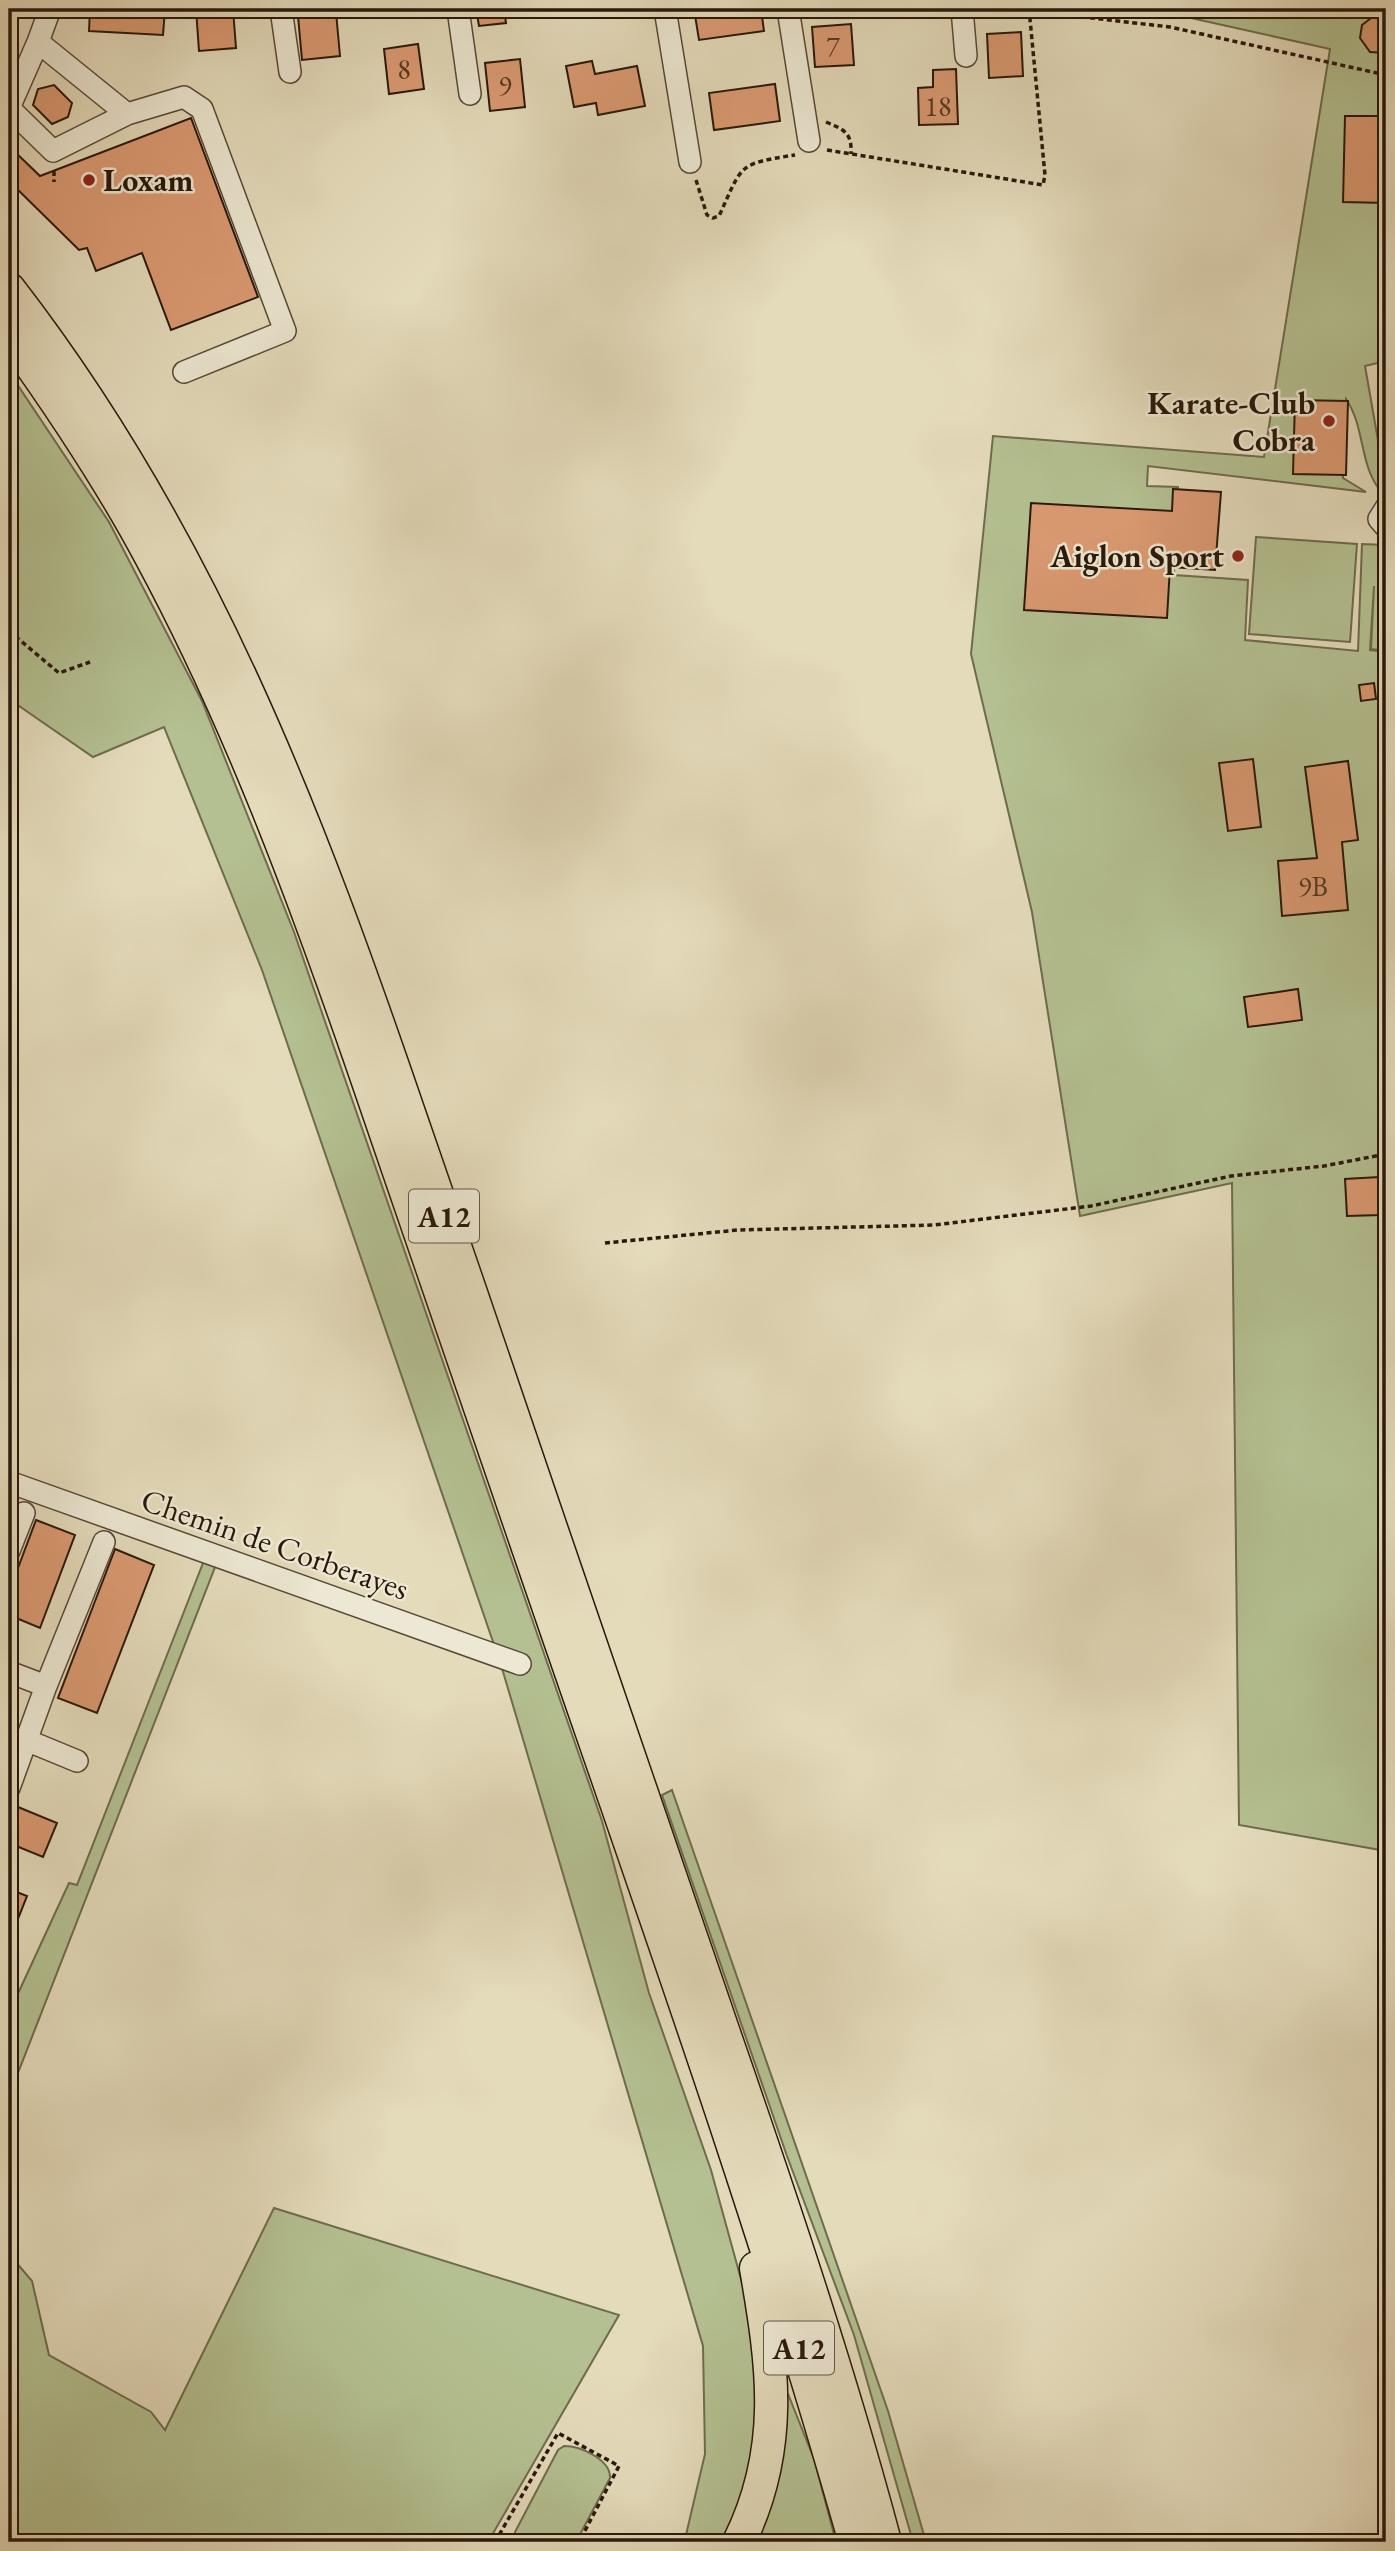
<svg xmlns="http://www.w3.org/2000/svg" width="1395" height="2551" font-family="'EB Garamond',serif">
<rect width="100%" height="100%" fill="#e4dbbb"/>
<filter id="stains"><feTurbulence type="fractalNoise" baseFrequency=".00286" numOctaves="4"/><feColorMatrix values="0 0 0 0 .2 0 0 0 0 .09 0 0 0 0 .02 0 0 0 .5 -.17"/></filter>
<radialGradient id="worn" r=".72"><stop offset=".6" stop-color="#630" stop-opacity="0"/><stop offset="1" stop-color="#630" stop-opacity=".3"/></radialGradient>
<path fill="#b4c091" stroke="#6e6c4e" stroke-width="2" d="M1109,9H1386V361L1365,366L1386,486L1379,489C1359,462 1365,427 1346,399L1343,478L1366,492L1148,466L1147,486L1178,487L1174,575L1248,580L1245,640L1358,651L1362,544L1386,545V651L1371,649L1374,586L1370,650L1386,652V1851L1239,1825L1232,1183L1080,1216L1032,912L971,654L993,436L1264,457L1330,49L1173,14Z
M9,372L109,522L202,701L294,932L602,1821L649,1993L711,2170L753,2323L762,2406L753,2476L725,2542H682L686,2535L705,2454L703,2346L501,1665L262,970L164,727L93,757L9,699Z
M1256,537L1357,544L1350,642L1249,634Z
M205,1558L217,1562L9,2096V2013L69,1883L77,1885Z
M672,1790L888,2411L926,2542H913L854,2335L787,2156L662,1795Z
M274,2208L619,2315L488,2542H9V2351C26,2310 9,2295 9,2254L32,2281L49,2355L151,2412L165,2430Z
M783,2394H788L814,2459L836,2542H750Z
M564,2446C581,2446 611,2460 610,2478L576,2542H514L515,2532L558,2450Z"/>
<path fill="#db9a72" stroke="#28170a" stroke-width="2" d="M90,9H165L163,35L89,31Z
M196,9H233L236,48L199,51Z
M476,9H504L506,23L479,26Z
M694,9H761L764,31L699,40Z
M336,12L340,56L302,60L298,16Z
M1375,15L1386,17V53L1370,52L1360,38L1362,25Z
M851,24L854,65L815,67L812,27Z
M1021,32L1023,76L989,78L987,34Z
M418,44L424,89L389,94L384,49Z
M520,59L525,107L490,111L485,63Z
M592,61L595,74L637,66L645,106L598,115L596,103L574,107L566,66Z
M956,69L958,124L919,125L918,88L933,87V70Z
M775,84L780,121L714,130L709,93Z
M54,85L72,103L68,117L52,124L33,105L38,89Z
M1345,116H1386V203L1343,202Z
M191,118L258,297L171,330L142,253L96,271L87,248L79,250L9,181V146L40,176Z
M1295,400L1348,401L1346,475L1293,474Z
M1173,489L1221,492L1215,570L1170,567L1167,618L1024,610L1031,503L1172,511Z
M1374,683L1376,699L1361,701L1359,685Z
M1253,759L1261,827L1228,831L1219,763Z
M1348,761L1358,840L1342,842L1348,910L1282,916L1278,861L1317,858L1305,767Z
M1298,989L1302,1020L1248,1027L1244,997Z
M1379,1177L1381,1215L1347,1216L1345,1179Z
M36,1520L75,1535L40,1628L9,1615V1592Z
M115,1549L154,1565L97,1713L58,1698Z
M18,1807L57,1823L43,1857L9,1843V1830Z
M9,1889L27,1896L10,1939H9Z"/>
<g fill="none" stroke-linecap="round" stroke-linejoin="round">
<defs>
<path id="minor" d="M281,9L290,72
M458,9L470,94
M665,9L690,162
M788,9L809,141
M962,9L966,56
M38,42L9,108L53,151L127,114L38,42L50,9
M127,114L184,97L202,109L285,331L184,372
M1386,508L1379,519L1386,527
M9,1482L520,1664
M9,1551L24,1513
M9,1672L46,1686L104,1542
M26,1740L77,1761
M9,1788L46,1686"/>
<path id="highway" d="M9,289C204,541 309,820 411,1119C459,1257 506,1396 553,1534C611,1703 669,1873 727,2042C784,2207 840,2373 885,2542
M9,334C60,405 109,478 150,555C237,716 301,888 361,1061C411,1203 459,1346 508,1489C627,1839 755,2187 855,2542
M739,2542C785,2449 773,2366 756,2268"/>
</defs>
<use href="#minor" stroke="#574836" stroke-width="24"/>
<use href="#highway" stroke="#28170a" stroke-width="35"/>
<path stroke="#28170a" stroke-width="3.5" stroke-dasharray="5 3.5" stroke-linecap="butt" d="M1038,9L1083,17
M1077,9L1083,17L1170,27L1386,75
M980,14L1019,9
M826,122C845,130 852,133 851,154
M827,150L1043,185L1045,175L1029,9
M54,171V182
M696,180L707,215L713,218L719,216C743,164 737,164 795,155
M9,631L59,673L90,662
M605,1243L738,1230L934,1225L1091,1206L1231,1176L1324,1166L1386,1154
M495,2542L558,2433L619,2466L579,2542"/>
<use href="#minor" stroke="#ede8d3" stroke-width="21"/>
<use href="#highway" stroke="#e4dbbb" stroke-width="32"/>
</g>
<g fill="#8f2418" stroke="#ede8d3" stroke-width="2.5">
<circle cx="89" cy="180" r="7"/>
<circle cx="1329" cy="421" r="7"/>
<circle cx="1238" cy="556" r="7"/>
</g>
<g text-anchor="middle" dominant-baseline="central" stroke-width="5" stroke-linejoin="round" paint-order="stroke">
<g font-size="28" fill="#553824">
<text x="833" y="46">7</text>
<text x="404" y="69">8</text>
<text x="505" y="85">9</text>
<text x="938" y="106">18</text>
<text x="1313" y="886">9B</text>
</g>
<g fill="#ede8d3" stroke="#635646" stroke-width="2">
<rect x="409" y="1189.5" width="70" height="53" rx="5"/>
<rect x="764" y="2321.5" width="70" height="53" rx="5"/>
</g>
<g font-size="30" font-weight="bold" fill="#28170a">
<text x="444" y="1216">A12</text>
<text x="799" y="2348">A12</text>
</g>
<g font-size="32" font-weight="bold" fill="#28170a" stroke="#ede8d3" text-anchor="end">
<text x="103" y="180" text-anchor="start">Loxam</text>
<text x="1315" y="403">Karate-Club<tspan x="1315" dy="37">Cobra</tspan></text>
<text x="1224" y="556">Aiglon Sport</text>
</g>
<g font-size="32" fill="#28170a" stroke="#ede8d3">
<text transform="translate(275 1544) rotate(19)">Chemin de Corberayes</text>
</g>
</g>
<rect width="1395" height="2551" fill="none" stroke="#e4dbbb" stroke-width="35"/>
<rect x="10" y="10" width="1374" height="2530" fill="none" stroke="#28170a" stroke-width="3.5"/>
<rect x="18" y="18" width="1360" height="2516" fill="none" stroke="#28170a" stroke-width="2"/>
<rect width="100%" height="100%" filter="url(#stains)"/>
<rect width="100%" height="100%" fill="url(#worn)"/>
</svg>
